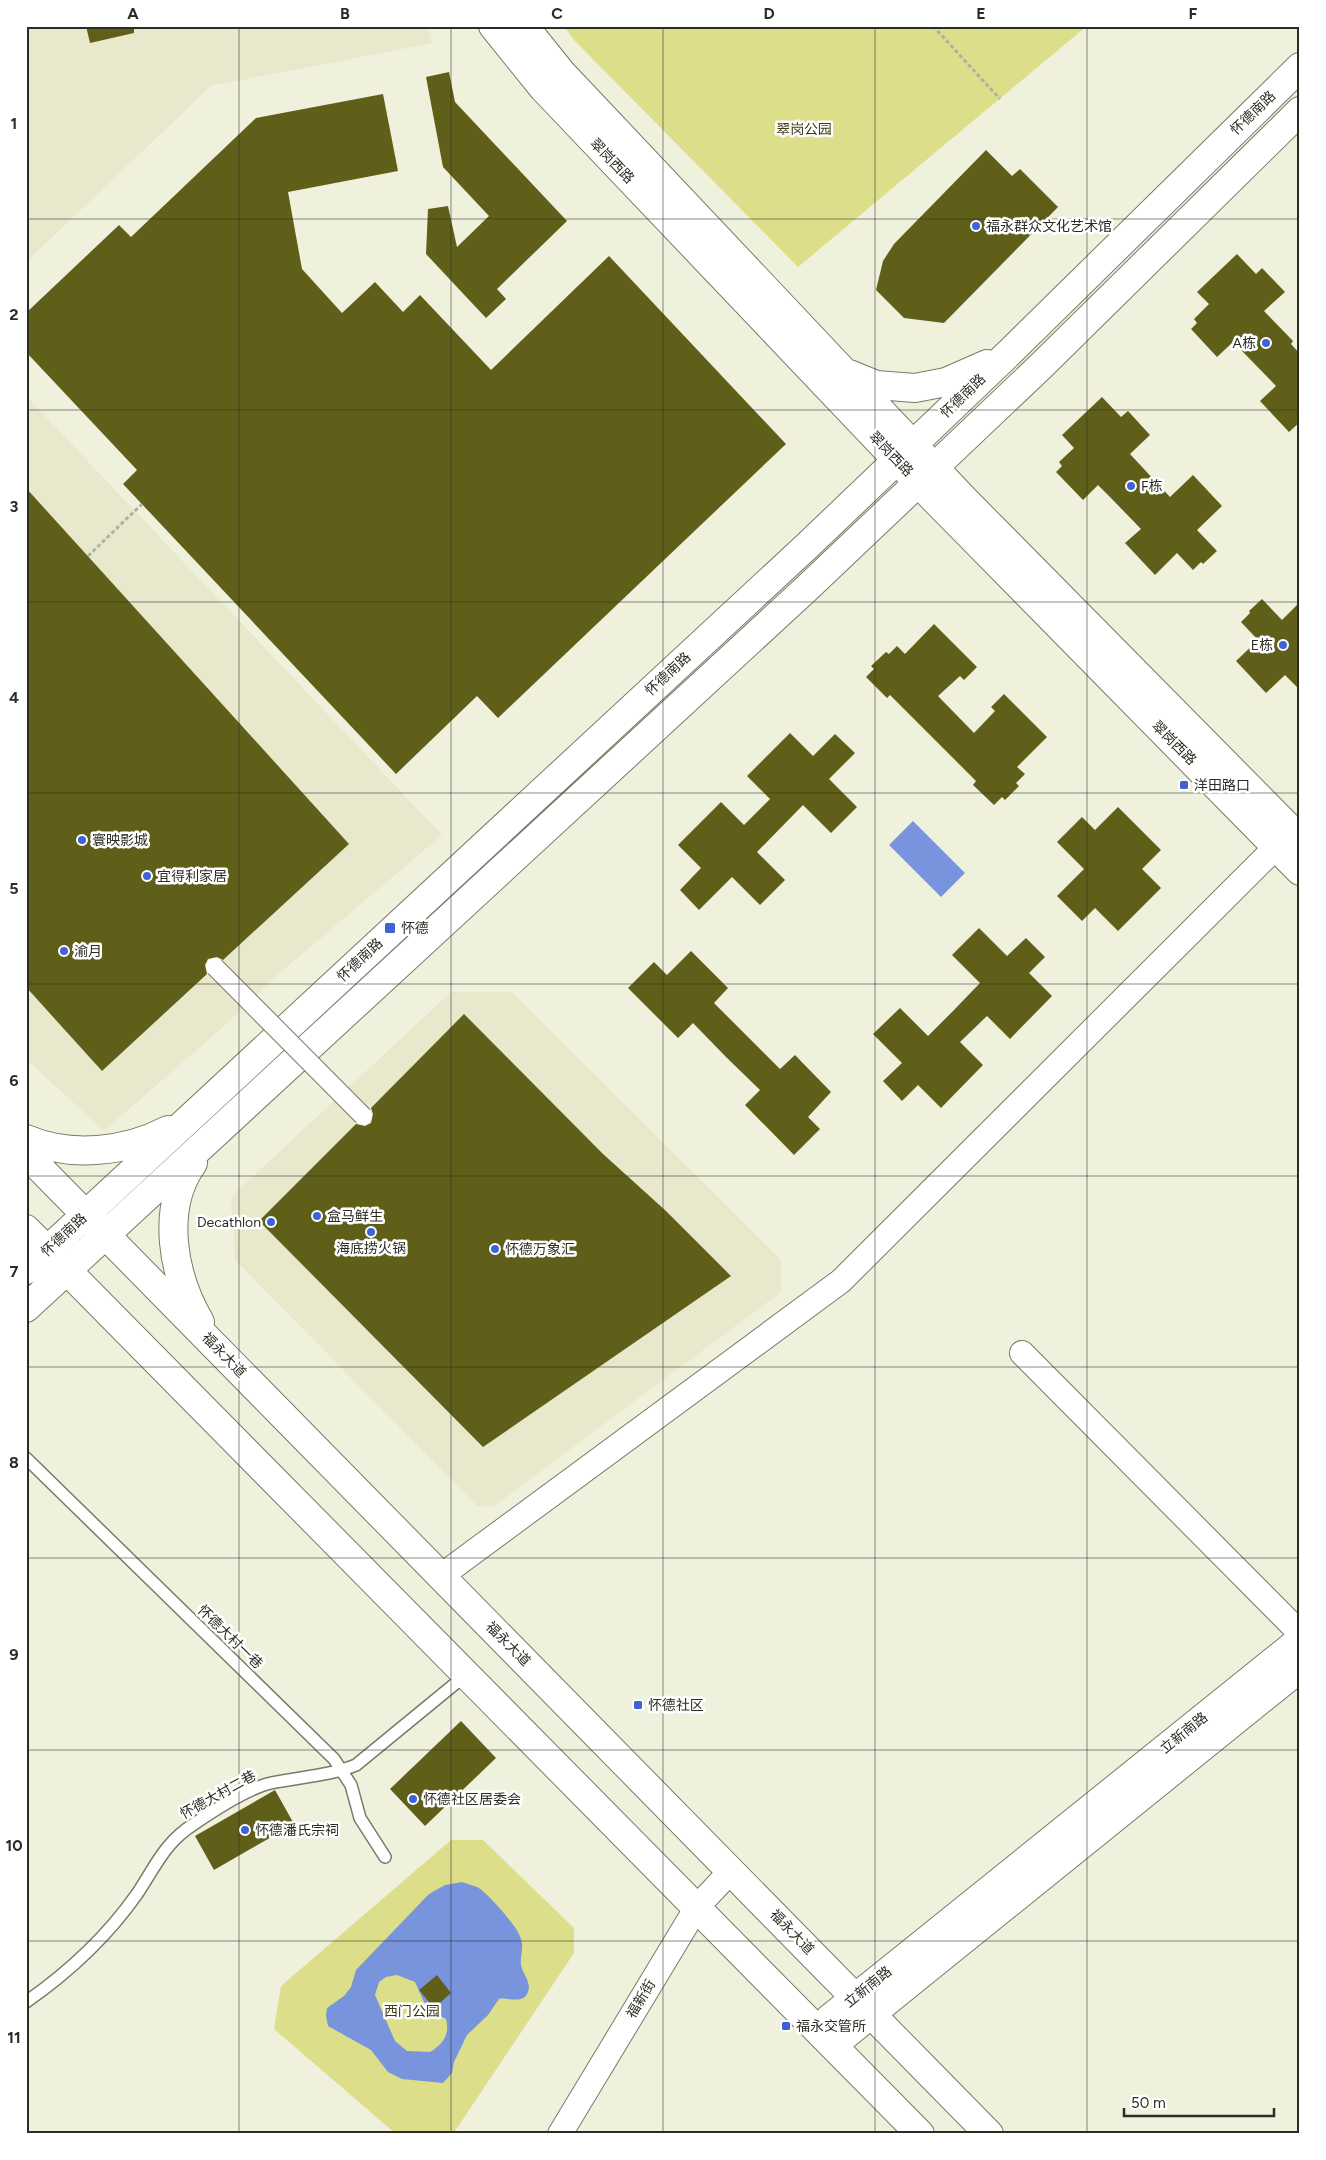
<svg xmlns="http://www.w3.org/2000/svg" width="1326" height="2160" font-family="Figtree,'Noto Sans SC',sans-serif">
<rect width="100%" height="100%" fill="#f0f1dd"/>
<path fill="#e7e8cc" d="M26,26H428L432,43L211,86L26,262Z
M26,396L442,835L283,970L223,1027L104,1131L26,1059Z
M451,992H512L781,1260V1292L493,1507L477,1506L235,1260L231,1197Z"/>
<path fill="#ddde89" d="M564,26H1087L798,267L574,40Z
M451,1840H483L574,1928V1953L453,2134H396L274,2029L281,1986Z"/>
<path fill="#7894dc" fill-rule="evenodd" d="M913,821L965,873L941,897L889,845Z
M462,1882C467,1884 472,1885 477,1887C487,1892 518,1927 521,1939C524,1948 520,1956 521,1965C523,1975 533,1984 527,1994C522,2004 507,1997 499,1999L488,2015L467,2035L454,2062L452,2073L443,2083L402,2079L388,2072L371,2050L328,2026L326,2016L327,2008L344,1996L351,1987L356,1970L429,1894L445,1885ZM397,1975L415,1982L424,2002L430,2010L446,2019C450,2035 443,2044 430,2052L407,2051L395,2041L375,1995L379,1982L386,1977Z"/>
<path fill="#605f1a" d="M86,26H134V33L90,43Z
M449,72L455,102L567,221L497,289L506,299L486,318L426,254L428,209L448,206L457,247L489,216L443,167L426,77Z
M383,94L398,171L288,192L302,269L342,313L375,282L403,312L420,295L491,370L609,256L786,444L498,718L477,696L396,774L123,484L137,470L26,352V313L119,225L131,237L256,118Z
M986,150L1012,176L1020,169L1058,207L944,323L904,318L876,290L883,261L894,244Z
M1237,254L1256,274L1262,268L1285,292L1264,311L1293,341L1291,344L1300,354V422L1289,432L1260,401L1276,386L1245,354L1233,342L1217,357L1191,329L1197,323L1194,319L1209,304L1197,292Z
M1102,397L1121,417L1128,411L1150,435L1130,454L1170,497L1193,475L1222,506L1197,530L1217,551L1203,564L1201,562L1193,570L1177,553L1155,575L1125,543L1141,529L1110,497L1098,485L1083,500L1056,472L1062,466L1059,462L1074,448L1062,435Z
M26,488L349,844L223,960L217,957L208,959L205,965L207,974L102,1071L26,987Z
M1262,599L1282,620L1300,602V690L1285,675L1266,693L1236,661L1258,640L1241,622L1250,613L1249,611Z
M934,624L977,667L964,680L960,676L938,696L974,733L995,711L991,707L1004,694L1047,737L1017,767L1025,774L1016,783L1019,786L1005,800L1002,797L994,805L973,785L976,781L890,695L887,698L866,677L874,669L871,666L886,652L889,654L897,646L905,654Z
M790,733L813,756L835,734L855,753L829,779L857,807L831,833L803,805L757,852L785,880L760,905L732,877L699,910L680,890L701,868L678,845L721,802L744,825L770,799L747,776Z
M1118,807L1161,850L1142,869L1161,888L1118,931L1095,908L1082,921L1057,896L1084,869L1057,842L1082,817L1095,830Z
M979,928L1007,956L1026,938L1045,957L1029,973L1052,996L1010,1039L987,1016L960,1042L983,1065L941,1108L918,1085L902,1101L883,1081L902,1063L873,1034L900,1008L928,1036L954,1010L980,983L952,955Z
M691,951L728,988L714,1003L780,1069L795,1055L831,1092L808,1117L820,1129L794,1155L745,1105L760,1090L726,1057L693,1023L678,1038L628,988L654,962L667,975Z
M464,1014L603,1154L666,1211L731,1276L483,1447L259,1221L356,1124L365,1126L371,1123L373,1114L371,1108Z
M461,1721L496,1758L425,1826L390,1789Z
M275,1790L294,1824L214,1870L195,1836Z
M437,1975L451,1993L434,2008L419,1990Z"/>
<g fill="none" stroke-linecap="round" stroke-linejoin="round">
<defs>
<path id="service" d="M26,1458L334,1759L351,1785L360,1818L385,1857
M26,2002C69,1972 106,1938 137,1894C155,1867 165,1842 194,1824C213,1811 249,1788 271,1783C299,1777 329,1776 356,1765L467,1674"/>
<path id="minor" d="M1022,1353L1300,1633
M441,1576L841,1281L1276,847
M560,2134L697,1907L731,1871"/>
<path id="tertiary" d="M1300,1640L829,2019L824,2036H844L1300,1668"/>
<path id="secondary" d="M493,26L543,88L935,500L1300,871
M524,26L561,72L963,498L1300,839
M849,374L876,385L915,388L946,382L987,364
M26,1139C71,1158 126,1152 168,1130
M26,1154L989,2134
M193,1163C160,1209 173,1276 200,1322
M26,1229L920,2134
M26,1270L807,546L1012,350L1300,67
M26,1308L806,589L1041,366L1300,111"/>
</defs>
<use href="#service" stroke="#7a7a68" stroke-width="14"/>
<use href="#minor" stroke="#7a7a68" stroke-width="26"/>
<use href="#tertiary" stroke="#7a7a68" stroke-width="30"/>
<use href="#secondary" stroke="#7a7a68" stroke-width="30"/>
<path stroke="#b1b1a1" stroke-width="3" stroke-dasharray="4 2.5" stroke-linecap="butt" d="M933,26L1000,99
M88,556L142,504"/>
<use href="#service" stroke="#fff" stroke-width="11"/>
<use href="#minor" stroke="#fff" stroke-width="24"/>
<use href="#tertiary" stroke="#fff" stroke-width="28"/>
<use href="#secondary" stroke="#fff" stroke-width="28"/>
<defs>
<path id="pedestrian-bridge" d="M215,967L363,1116"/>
</defs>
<use href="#pedestrian-bridge" stroke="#7a7a68" stroke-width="20" stroke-linecap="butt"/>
<use href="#pedestrian-bridge" stroke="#fff" stroke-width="18"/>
</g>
<path fill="none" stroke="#2c2c24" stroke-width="1" stroke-opacity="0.55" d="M239,26V2134M451,26V2134M663,26V2134M875,26V2134M1087,26V2134M26,219H1300M26,410H1300M26,602H1300M26,793H1300M26,984H1300M26,1176H1300M26,1367H1300M26,1558H1300M26,1750H1300M26,1941H1300"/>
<g fill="#3e63d5" stroke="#fff" stroke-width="2">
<circle cx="976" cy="226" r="5"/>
<circle cx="1266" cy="343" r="5"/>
<circle cx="1131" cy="486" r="5"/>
<circle cx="1283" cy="645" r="5"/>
<rect x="1179" y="780" width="10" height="10" rx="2.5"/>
<circle cx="82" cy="840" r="5"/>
<circle cx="147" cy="876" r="5"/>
<rect x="384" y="922" width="12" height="12" rx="2.5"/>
<circle cx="64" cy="951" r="5"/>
<circle cx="317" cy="1216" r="5"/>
<circle cx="271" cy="1222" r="5"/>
<circle cx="371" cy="1232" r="5"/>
<circle cx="495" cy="1249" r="5"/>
<rect x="633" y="1700" width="10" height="10" rx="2.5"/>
<circle cx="413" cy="1799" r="5"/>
<circle cx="245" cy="1830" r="5"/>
<rect x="781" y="2021" width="10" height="10" rx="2.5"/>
</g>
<g text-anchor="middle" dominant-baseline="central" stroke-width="5" stroke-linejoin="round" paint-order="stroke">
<g font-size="14" fill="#2c2c24" stroke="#fff">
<text transform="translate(1253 113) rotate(-44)">怀德南路</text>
<text transform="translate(612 161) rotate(46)">翠岗西路</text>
<text transform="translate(963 396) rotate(-44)">怀德南路</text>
<text transform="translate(891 454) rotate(46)">翠岗西路</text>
<text transform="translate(668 674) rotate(-43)">怀德南路</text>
<text transform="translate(1174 743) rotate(45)">翠岗西路</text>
<text transform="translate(360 960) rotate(-43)">怀德南路</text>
<text transform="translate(64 1235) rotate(-43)">怀德南路</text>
<text transform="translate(224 1355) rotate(46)">福永大道</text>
<text transform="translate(230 1637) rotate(44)">怀德大村一巷</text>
<text transform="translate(508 1644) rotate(45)">福永大道</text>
<text transform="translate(1184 1733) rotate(-39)">立新南路</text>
<text transform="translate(218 1795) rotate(-29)">怀德大村二巷</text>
<text transform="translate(792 1932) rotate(46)">福永大道</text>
<text transform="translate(868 1987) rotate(-39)">立新南路</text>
<text transform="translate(641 1999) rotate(-59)">福新街</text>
</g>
<g font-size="14" fill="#3e3d17" stroke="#fff">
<text x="804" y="129">翠岗公园</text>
<text x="412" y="2011">西门公园</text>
</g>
<g font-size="14" fill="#2c2c24" stroke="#fff" text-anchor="start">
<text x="986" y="226">福永群众文化艺术馆</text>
<text x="1256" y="343" text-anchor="end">A栋</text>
<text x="1141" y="486">F栋</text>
<text x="1273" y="645" text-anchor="end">E栋</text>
<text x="1194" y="785">洋田路口</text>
<text x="92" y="840">寰映影城</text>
<text x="157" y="876">宜得利家居</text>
<text x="401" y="928">怀德</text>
<text x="74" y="951">渝月</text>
<text x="327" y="1216">盒马鲜生</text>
<text x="261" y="1222" text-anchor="end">Decathlon</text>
<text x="371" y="1248" text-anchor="middle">海底捞火锅</text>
<text x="505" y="1249">怀德万象汇</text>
<text x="648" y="1705">怀德社区</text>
<text x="423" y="1799">怀德社区居委会</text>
<text x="255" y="1830">怀德潘氏宗祠</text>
<text x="796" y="2026">福永交管所</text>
</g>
</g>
<rect width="1326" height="2160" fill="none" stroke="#ffffff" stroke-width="55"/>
<path d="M1124 2108v8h150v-8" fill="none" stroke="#2c2c24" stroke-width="2.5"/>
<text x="1131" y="2108" font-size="15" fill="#2c2c24" stroke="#ffffff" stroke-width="4" paint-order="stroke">50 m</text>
<rect x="28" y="28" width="1270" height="2104" fill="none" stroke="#2c2c24" stroke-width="2"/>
<g font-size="16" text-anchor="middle" font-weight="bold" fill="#2c2c24">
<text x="133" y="19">A</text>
<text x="345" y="19">B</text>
<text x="557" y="19">C</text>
<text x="769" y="19">D</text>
<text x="981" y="19">E</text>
<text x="1193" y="19">F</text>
<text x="14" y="129">1</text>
<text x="14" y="320">2</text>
<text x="14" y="512">3</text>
<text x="14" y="703">4</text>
<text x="14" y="894">5</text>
<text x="14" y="1086">6</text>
<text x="14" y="1277">7</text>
<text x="14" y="1468">8</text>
<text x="14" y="1660">9</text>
<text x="14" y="1851">10</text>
<text x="14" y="2043">11</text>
</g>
</svg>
